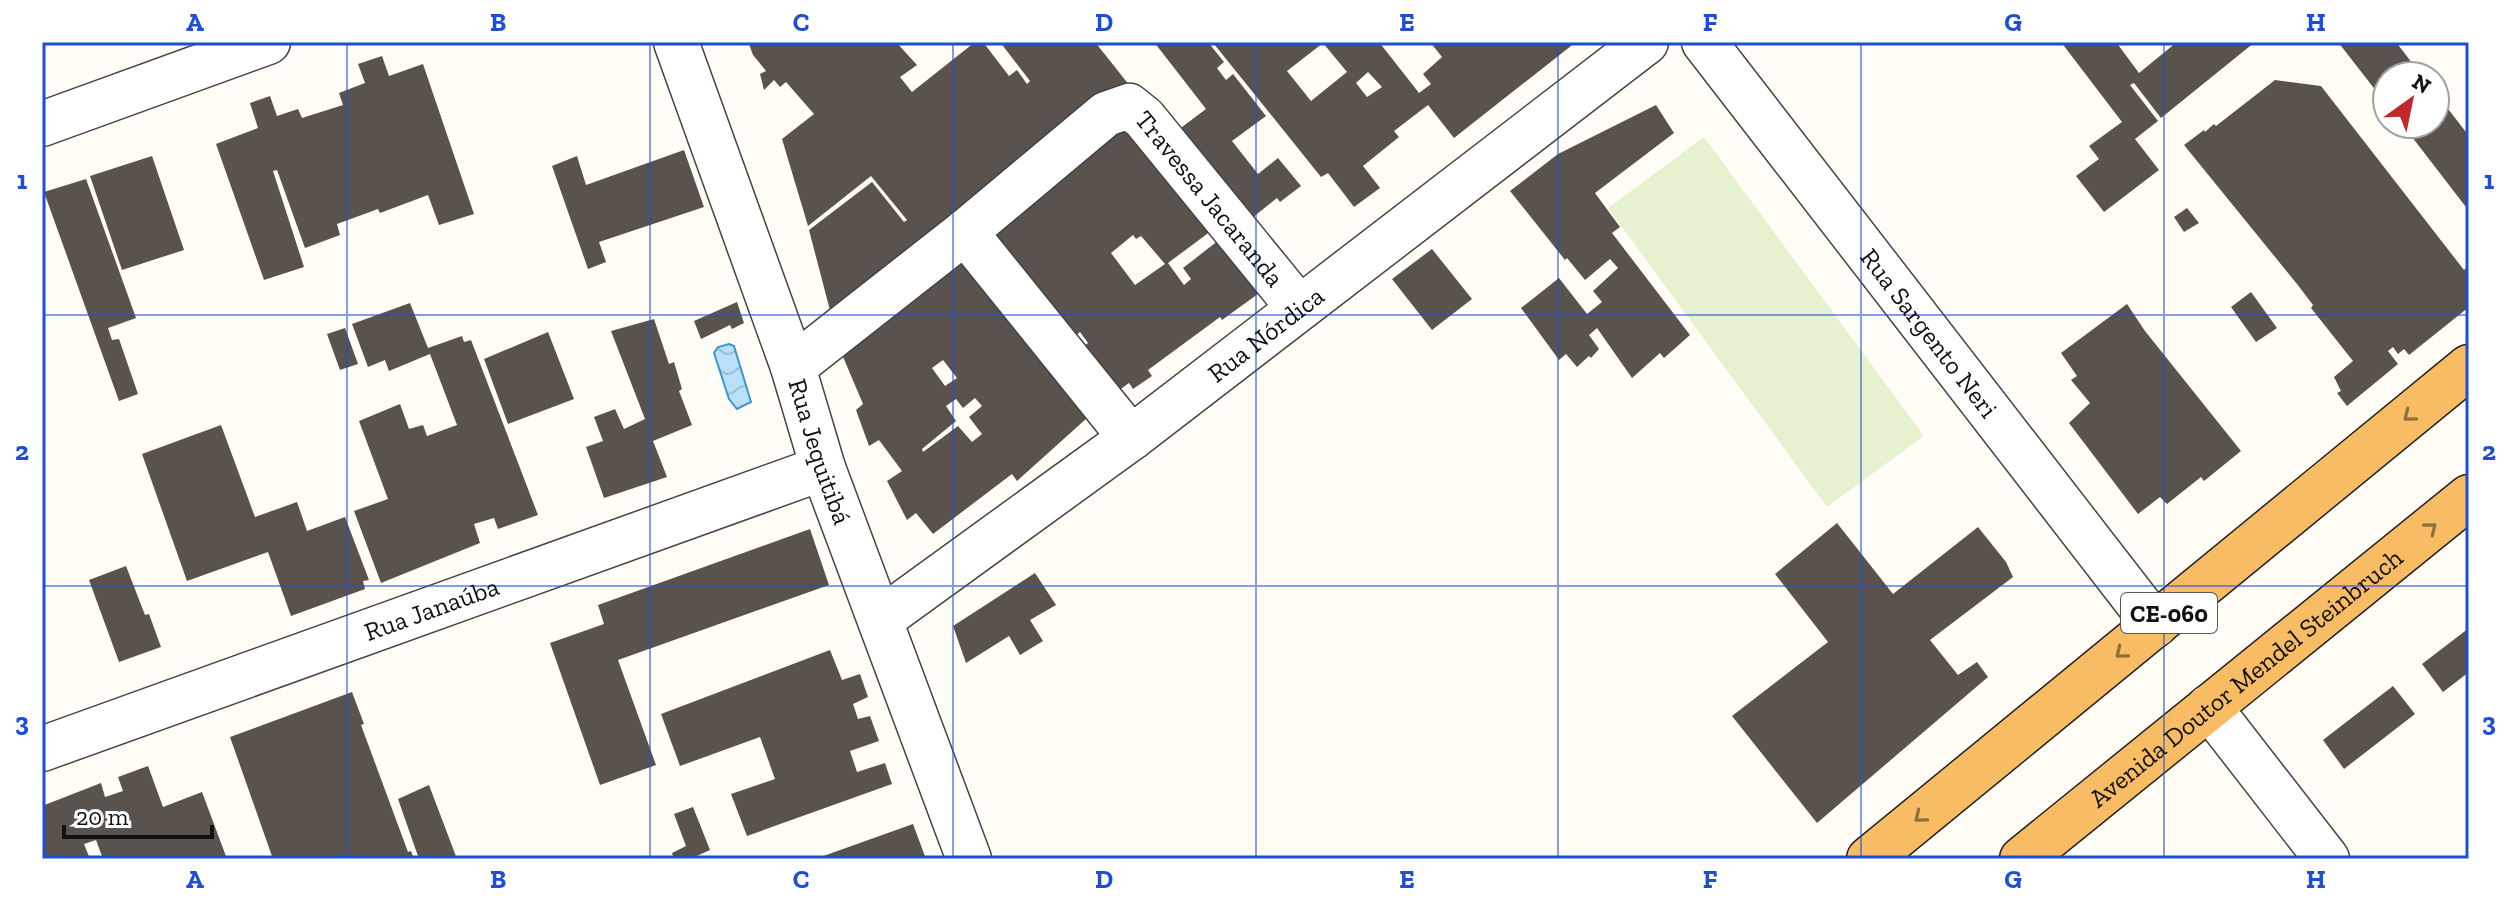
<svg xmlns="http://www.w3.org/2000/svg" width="2511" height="901" font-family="'Zilla Slab',serif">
<defs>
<pattern id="water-waves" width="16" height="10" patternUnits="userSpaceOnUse" patternTransform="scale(2)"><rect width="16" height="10" fill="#b9e0f7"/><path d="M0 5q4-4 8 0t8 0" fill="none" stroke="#9ebfd3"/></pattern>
</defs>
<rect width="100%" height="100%" fill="#fffdf5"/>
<path fill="#e6f2cf" d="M1704,137L1924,436L1827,507L1608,208Z"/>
<path fill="url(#water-waves)" stroke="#3f96cf" stroke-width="2" d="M729,344L734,346L751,402L737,409L729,399L714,353L718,347Z"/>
<path fill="#5a524d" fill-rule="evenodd" d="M751,42H896L917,65L900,77L912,92L975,42H983L1009,76L1017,70L1027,84L1030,81L1000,42H1095L1130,86L832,318L809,230L872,182L904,222L907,220L871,176L808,226L782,139L814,114L786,82L780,87L774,80L764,90L760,74L766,71L753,55L749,44Z
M1154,42H1208L1224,62L1217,68L1226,80L1233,74L1266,116L1232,141L1258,174L1278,158L1301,186L1280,202L1277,198L1242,226L1174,133L1206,109Z
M1216,42H1379L1419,93L1431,84L1423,74L1442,57L1430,42H1576L1454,138L1428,105L1394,131L1399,137L1363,166L1380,188L1354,207L1328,173L1321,177L1214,44ZM1323,43L1347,72L1311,101L1287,71ZM1368,72L1382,87L1367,97L1356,83Z
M2061,42H2116L2139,73L2177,42H2255L2161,118L2134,83L2130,85L2158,121L2135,139L2159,170L2104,212L2076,176L2099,159L2089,146L2122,122Z
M2338,42H2396L2422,76H2387V105Z
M382,56L389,76L423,64L474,214L439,225L428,195L380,213L378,209L337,224L340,235L305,248L277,170L273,171L304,267L264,280L216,144L258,128L250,103L270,96L277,116L298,109L302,118L343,105L339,93L365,83L358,64Z
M2275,80L2321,86L2464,270L2469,265V307L2409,355L2404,349L2398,354L2393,347L2388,351L2398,364L2347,406L2337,393L2341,391L2334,377L2353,361L2311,308L2313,305L2297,284L2184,145L2204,130L2205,132L2214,124L2216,126Z
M2435,92L2469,136V211L2402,124H2435Z
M1656,105L1674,133L1595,193L1620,227L1612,233L1690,335L1664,358L1660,353L1632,378L1597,328L1589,335L1599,349L1591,358L1589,356L1577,367L1566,354L1559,360L1521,308L1559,278L1587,314L1602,302L1593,291L1618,268L1610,259L1585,280L1567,258L1565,260L1510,191L1558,154Z
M1120,121L1211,231L1168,263L1184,285L1191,279L1183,268L1219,240L1262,291L1222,320L1220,317L1148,370L1152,376L1133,389L1129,383L1110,397L1075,354L1088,343L1080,332L1067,343L983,241ZM1133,235L1136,239L1141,236L1165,264L1135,285L1111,253Z
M684,150L704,207L599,242L606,262L588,269L552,166L577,156L586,185Z
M152,156L184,250L122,270L90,176Z
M86,179L136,318L108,328L112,340L119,339L138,394L119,401L44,192Z
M2187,208L2199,223L2184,232L2174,217Z
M955,246L1087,418L1017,481L1012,474L933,534L916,513L907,520L887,481L902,471L879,440L869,446L856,410L863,404L841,352ZM943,360L957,378L945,386L932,368ZM975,398L982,406L969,417L982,434L972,442L958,426L923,452L922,449L956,421L946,406L956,399L963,408Z
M1432,249L1472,299L1432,330L1392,279Z
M2251,292L2277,328L2256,342L2231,307Z
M737,302L744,323L732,329L730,325L701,339L694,321Z
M410,303L428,348L462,336L464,342L471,340L538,515L498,529L494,518L474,524L480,543L381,583L354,511L388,499L359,421L400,404L409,429L423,425L427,436L457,425L430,354L389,371L385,360L368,367L352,324Z
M2127,304L2145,331L2241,451L2204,481L2201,477L2167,504L2160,497L2138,514L2069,423L2090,403L2071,380L2077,376L2061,353Z
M654,319L669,364L674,362L682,389L679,391L692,425L653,441L667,477L604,498L586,447L603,441L594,417L615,409L624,429L645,419L611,331Z
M345,328L358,364L340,370L327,334Z
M548,332L574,399L508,424L484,359Z
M221,425L255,517L297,502L307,531L345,517L369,580L363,581L365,589L291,616L268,552L187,581L142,454Z
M1837,523L1893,594L1978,527L2006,562L2013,577L1930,640L1958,675L1977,662L1988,677L1817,823L1732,716L1828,642L1775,574Z
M810,529L829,585L618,660L656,765L600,785L550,643L604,624L598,605Z
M126,566L145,615L149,614L161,647L119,662L89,580Z
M1035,573L1056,605L1030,620L1043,641L1020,655L1009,636L966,663L953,626Z
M2469,628V672L2443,692L2422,664Z
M830,650L842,680L860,674L868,697L853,704L858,719L870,716L879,741L850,751L857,772L885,763L892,784L747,836L731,794L775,779L760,737L680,766L661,714Z
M2393,686L2415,714L2344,769L2323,740Z
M352,692L364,724L361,725L408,852L411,851L414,859H273L230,737Z
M148,766L163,807L202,792L227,859H103L96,840L84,844L90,859H42V806L101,783L105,797L123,791L118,777Z
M429,785L457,859H419L398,799Z
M693,807L710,850L690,859H674L672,853L686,846L674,814Z
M913,824L926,859H815Z"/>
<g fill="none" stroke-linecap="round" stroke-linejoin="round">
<defs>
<g id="minor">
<path id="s1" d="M676,42L793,367L823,468L969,859"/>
<path id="s2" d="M1704,42L2155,625"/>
<path d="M42,124L268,42"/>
<path d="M965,232L1131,438"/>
<path id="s3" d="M793,367L965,232L1106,114L1129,106L1144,118L1299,308"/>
<path id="s4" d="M880,620L1131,438L1646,42"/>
<path d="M2209,707L2327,859"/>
<path id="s5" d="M42,749L823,468"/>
</g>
<g id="trunk">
<path d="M1869,859L2469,367"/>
<path id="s6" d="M2022,859L2469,497"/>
</g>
</defs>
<use href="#minor" stroke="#444" stroke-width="47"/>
<use href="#trunk" stroke="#222" stroke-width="47"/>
<use href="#minor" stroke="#fff" stroke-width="44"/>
<use href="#trunk" stroke="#f7bc64" stroke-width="44"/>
</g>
<defs><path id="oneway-chevron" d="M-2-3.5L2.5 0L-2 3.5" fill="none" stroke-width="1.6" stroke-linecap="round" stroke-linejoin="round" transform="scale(2)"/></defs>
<g stroke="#906f3f">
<use href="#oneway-chevron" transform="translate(2409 416) rotate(141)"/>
<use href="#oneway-chevron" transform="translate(2431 528) rotate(-39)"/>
<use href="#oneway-chevron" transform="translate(2121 653) rotate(141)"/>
<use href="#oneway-chevron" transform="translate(1920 817) rotate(141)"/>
</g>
<path fill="none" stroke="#1d4ed8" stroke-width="2" stroke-opacity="0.55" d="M347,42V859M650,42V859M953,42V859M1256,42V859M1558,42V859M1861,42V859M2164,42V859M42,315H2469M42,586H2469"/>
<g text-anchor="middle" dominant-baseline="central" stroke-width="8" stroke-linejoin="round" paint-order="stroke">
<rect fill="#fff" stroke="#585858" stroke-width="2" x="2121" y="593" width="96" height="40" rx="6"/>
<g font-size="24" font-weight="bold" fill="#111">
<text x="2169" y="613">CE-060</text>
</g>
<g font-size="26" fill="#111" stroke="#fff">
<text stroke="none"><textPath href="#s3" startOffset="550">Travessa Jacaranda</textPath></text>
<text stroke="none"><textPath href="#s4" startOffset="480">Rua Nórdica</textPath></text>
<text stroke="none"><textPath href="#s2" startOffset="368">Rua Sargento Neri</textPath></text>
<text stroke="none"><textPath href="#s1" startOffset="434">Rua Jequitibá</textPath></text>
<text stroke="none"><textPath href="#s5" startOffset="414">Rua Janaúba</textPath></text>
<text stroke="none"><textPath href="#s6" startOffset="288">Avenida Doutor Mendel Steinbruch</textPath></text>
</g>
</g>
<rect width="2511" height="901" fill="none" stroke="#ffffff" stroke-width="88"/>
<g transform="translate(2411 100) rotate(33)"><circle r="38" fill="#ffffff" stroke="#a0a0a0" stroke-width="2"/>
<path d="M0-6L14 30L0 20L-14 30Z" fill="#c4262e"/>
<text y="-12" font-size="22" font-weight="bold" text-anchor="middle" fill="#111111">N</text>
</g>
<path d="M64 825v12h148v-12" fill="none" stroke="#111111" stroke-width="4"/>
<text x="76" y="825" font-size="24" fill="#111111" stroke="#ffffff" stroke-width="6" paint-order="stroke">20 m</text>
<rect x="44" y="44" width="2423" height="813" fill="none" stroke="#1d4ed8" stroke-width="3"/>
<g font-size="26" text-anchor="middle" font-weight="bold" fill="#1d4ed8">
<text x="195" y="31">A</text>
<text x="498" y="31">B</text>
<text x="801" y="31">C</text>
<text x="1104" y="31">D</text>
<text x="1407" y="31">E</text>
<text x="1710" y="31">F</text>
<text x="2013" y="31">G</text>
<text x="2316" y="31">H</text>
<text x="22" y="189">1</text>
<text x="2489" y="189">1</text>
<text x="22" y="460">2</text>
<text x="2489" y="460">2</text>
<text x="22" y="731">3</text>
<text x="2489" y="731">3</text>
<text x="195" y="888">A</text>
<text x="498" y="888">B</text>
<text x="801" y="888">C</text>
<text x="1104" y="888">D</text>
<text x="1407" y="888">E</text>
<text x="1710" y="888">F</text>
<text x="2013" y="888">G</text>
<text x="2316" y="888">H</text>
</g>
</svg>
